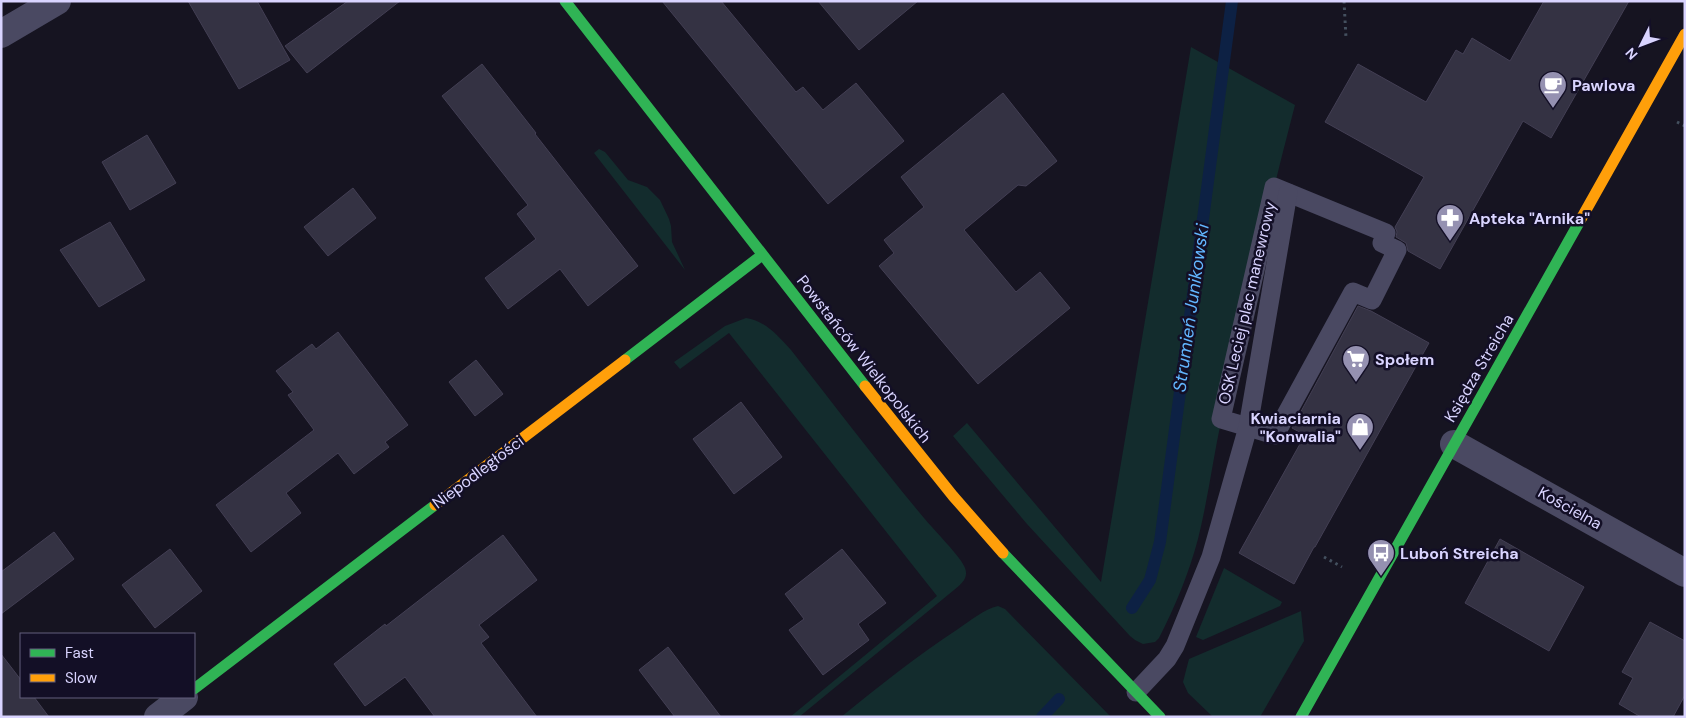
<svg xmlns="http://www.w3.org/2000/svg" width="1686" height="718" font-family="'DM Sans',sans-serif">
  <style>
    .green { fill: #132c2d }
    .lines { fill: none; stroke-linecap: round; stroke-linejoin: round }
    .stream { stroke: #0d2144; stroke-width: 12 }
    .building { fill: #343243; stroke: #433f54 }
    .path { stroke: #44505f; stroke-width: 3; stroke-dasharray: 2.5 4; stroke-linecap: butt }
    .lane { stroke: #4a4962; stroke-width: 19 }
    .street { stroke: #4a4962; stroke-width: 28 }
    .fast { stroke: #30b455; stroke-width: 11 }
    .slow { stroke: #ff9f0a; stroke-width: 11 }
    .labels { text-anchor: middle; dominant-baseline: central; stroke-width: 5; stroke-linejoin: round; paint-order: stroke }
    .poi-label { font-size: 16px; font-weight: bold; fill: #d9d4ff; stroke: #130f26; text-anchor: start }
    .street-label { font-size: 16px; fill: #d9d4ff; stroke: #130f26 }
    .water-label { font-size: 18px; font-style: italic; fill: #62b6ff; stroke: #130f26 }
  </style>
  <rect width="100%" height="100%" fill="#161421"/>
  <g class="green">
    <path d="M 1191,47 L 1295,105 C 1268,208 1244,313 1222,417 C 1213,458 1208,499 1198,539 C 1189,573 1175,607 1159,638 L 1155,642 L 1143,644 L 1135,640 L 1130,636 L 1027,524 L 953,436 L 967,423 L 1101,582 Z"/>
    <path d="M 599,149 L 605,152 L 628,180 L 647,187 L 660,200 L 669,219 L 671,226 L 672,242 L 685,270 L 594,153 Z"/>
    <path d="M 746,318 C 766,321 778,336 791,350 C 835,406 878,463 924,518 C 933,529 962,558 965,568 C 969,578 961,584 954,590 L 799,717 L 790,717 L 937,596 L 729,333 L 680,369 L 674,362 L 725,326 Z"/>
    <path d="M 1224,568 L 1282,602 L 1280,606 L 1203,640 L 1196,637 Z"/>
    <path d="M 998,606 L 1005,609 L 1111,717 L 841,717 C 879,686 917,656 958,629 C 970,621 984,609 998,606 Z"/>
    <path d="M 1301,611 L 1304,641 L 1260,717 L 1213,717 L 1188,693 L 1183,682 L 1189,659 Z"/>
  </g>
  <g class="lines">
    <g class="stream">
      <path d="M 1132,608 L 1150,580 L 1160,542 L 1232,1"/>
      <path d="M 1042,717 L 1059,699"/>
    </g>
  </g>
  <g class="building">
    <path d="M 188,1 L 257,1 L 290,60 L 239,89 Z"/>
    <path d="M 348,1 L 400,1 L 307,73 L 285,46 Z"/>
    <path d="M 662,1 L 721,1 L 796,92 L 803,87 L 823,110 L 856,83 L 904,141 L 828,204 Z"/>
    <path d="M 818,1 L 918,1 L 859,50 Z"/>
    <path d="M 1544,1 L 1629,1 L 1551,138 L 1523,121 L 1440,269 L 1408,251 L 1406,243 L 1396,237 L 1397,232 L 1395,227 L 1424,177 L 1325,122 L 1358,64 L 1426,102 L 1456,50 L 1463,54 L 1472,38 L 1510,61 Z"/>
    <path d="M 482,64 L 536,133 L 535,134 L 638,266 L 588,306 L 560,269 L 508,309 L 485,278 L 536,239 L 517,214 L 528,205 L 442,96 Z"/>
    <path d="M 1003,93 L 1057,161 L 1026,186 L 1018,185 L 964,230 L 1016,292 L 1040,272 L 1070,308 L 978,384 L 879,266 L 894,253 L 884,240 L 924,207 L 901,177 Z"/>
    <path d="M 147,135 L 176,183 L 130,210 L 102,162 Z"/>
    <path d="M 353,188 L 376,218 L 328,256 L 304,227 Z"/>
    <path d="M 110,222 L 145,280 L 99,307 L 60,250 Z"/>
    <path d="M 1358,306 L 1371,311 L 1429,343 L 1315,547 L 1314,547 L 1294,584 L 1239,553 L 1305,435 L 1292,428 Z"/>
    <path d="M 338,332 L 408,425 L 385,442 L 389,447 L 354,474 L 338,453 L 286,493 L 301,513 L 251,552 L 216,505 L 314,430 L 288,395 L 293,392 L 276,371 L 312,344 L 316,349 Z"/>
    <path d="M 476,360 L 503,394 L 475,416 L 449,382 Z"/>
    <path d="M 741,402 L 782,457 L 734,494 L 693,439 Z"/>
    <path d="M 54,532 L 74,559 L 1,614 L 1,572 Z"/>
    <path d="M 503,535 L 537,580 L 479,625 L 489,637 L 481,643 L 537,717 L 435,717 L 405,677 L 365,706 L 334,664 L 385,624 L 386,626 Z"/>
    <path d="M 1500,539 L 1584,587 L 1549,651 L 1465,603 Z"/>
    <path d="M 170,549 L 202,591 L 155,628 L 122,585 Z"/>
    <path d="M 842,549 L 886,603 L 858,624 L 869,640 L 823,675 L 789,630 L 804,619 L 785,594 Z"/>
    <path d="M 1650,622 L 1685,641 L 1685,695 L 1673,717 L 1641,717 L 1619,704 L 1633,678 L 1622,672 Z"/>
    <path d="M 668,647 L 721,717 L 675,717 L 639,670 Z"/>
    <path d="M 1,654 L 21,680 L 21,697 L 34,697 L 49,717 L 1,717 Z"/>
  </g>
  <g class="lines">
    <g class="path">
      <path d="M 1344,1 L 1346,38"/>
      <path d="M 1677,122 L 1685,126"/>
      <path d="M 1324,557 L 1342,567"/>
    </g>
    <g class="lane">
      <path d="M 1274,187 L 1386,233 L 1382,243 L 1397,250 L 1372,300 L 1353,292 L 1275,435 L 1221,419 Z"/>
      <path d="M 1136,692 L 1167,659 L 1175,646 L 1211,557 L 1248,427 L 1288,193"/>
    </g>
    <g class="street">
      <path d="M 1,34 L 57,1"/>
      <path d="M 1454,444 L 1685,573"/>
      <path d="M 158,717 L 184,697"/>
    </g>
    <g class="fast">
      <path d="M 565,1 L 865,386"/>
      <path d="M 625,360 L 762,255"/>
      <path d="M 1003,553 L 1160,717"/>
      <path d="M 194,689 L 435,505"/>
      <path d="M 1301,717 L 1581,219"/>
    </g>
    <g class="slow">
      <path d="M 1581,219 L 1685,34"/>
      <path d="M 865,386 L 953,496 L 1003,553"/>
      <path d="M 435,505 L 625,360"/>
    </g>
  </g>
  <defs>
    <symbol id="cafe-pin" viewBox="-11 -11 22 30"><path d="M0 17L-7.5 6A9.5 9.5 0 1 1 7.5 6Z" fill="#9591b1" stroke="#130f26"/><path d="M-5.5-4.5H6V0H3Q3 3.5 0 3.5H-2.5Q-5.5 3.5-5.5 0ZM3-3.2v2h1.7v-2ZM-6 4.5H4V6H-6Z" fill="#fff"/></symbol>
    <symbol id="pharmacy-pin" viewBox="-11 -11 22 30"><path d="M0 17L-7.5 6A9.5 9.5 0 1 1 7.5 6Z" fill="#9591b1" stroke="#130f26"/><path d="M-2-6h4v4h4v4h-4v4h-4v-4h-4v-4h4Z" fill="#fff"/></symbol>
    <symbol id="supermarket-pin" viewBox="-11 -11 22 30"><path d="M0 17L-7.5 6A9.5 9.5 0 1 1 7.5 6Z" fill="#9591b1" stroke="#130f26"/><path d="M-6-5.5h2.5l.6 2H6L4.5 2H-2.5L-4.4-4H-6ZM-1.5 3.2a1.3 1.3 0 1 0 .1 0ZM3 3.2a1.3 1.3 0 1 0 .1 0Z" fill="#fff"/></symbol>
    <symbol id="shop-pin" viewBox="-11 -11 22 30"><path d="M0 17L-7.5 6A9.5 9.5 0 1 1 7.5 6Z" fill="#9591b1" stroke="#130f26"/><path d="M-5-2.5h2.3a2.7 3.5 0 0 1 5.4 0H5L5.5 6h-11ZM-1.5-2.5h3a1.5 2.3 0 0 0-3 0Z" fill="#fff"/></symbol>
    <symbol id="bus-pin" viewBox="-11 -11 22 30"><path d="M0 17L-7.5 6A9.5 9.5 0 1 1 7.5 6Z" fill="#9591b1" stroke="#130f26"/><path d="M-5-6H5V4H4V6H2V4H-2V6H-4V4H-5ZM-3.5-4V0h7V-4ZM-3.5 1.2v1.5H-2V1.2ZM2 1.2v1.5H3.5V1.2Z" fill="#fff"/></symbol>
  </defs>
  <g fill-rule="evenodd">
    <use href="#cafe-pin" x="1537" y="69" width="32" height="43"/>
    <use href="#pharmacy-pin" x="1434" y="202" width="32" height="43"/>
    <use href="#supermarket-pin" x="1340" y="343" width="32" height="43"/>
    <use href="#shop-pin" x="1344" y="411" width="32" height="43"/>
    <use href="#bus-pin" x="1365" y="537" width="32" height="43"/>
  </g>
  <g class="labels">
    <g class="poi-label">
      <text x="1572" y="85">Pawlova</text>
      <text x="1469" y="218">Apteka "Arnika"</text>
      <text x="1375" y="359">Społem</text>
      <text x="1341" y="418" text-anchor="end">Kwiaciarnia<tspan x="1341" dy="18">"Konwalia"</tspan></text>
      <text x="1400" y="553">Luboń Streicha</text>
    </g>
    <g class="street-label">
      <text transform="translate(1247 303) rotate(-77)">OSK Leciej plac manewrowy</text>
      <text transform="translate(864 359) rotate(52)">Powstańców Wielkopolskich</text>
      <text transform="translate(1479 368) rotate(-60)">Księdza Streicha</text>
      <text transform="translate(478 472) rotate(-37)">Niepodległości</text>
      <text transform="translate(1570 508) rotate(29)">Kościelna</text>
    </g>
    <g class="water-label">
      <text transform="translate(1191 308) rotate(-82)">Strumień Junikowski</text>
    </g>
  </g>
  <rect width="1686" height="718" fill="none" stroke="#d9d4ff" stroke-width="5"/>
  <rect x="20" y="633" width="175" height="65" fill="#130f26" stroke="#625e7d"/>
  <rect x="30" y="649" width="25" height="8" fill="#30b455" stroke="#625e7d"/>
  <text x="65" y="658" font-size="15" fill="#d9d4ff">Fast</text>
  <rect x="30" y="674" width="25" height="8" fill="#ff9f0a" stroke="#625e7d"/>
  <text x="65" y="683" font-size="15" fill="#d9d4ff">Slow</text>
  <g transform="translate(1641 45) rotate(228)" stroke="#130f26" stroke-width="4" paint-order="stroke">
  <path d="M0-4L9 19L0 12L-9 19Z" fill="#d9d4ff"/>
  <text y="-8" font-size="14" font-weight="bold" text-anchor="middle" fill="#d9d4ff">N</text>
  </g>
</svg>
